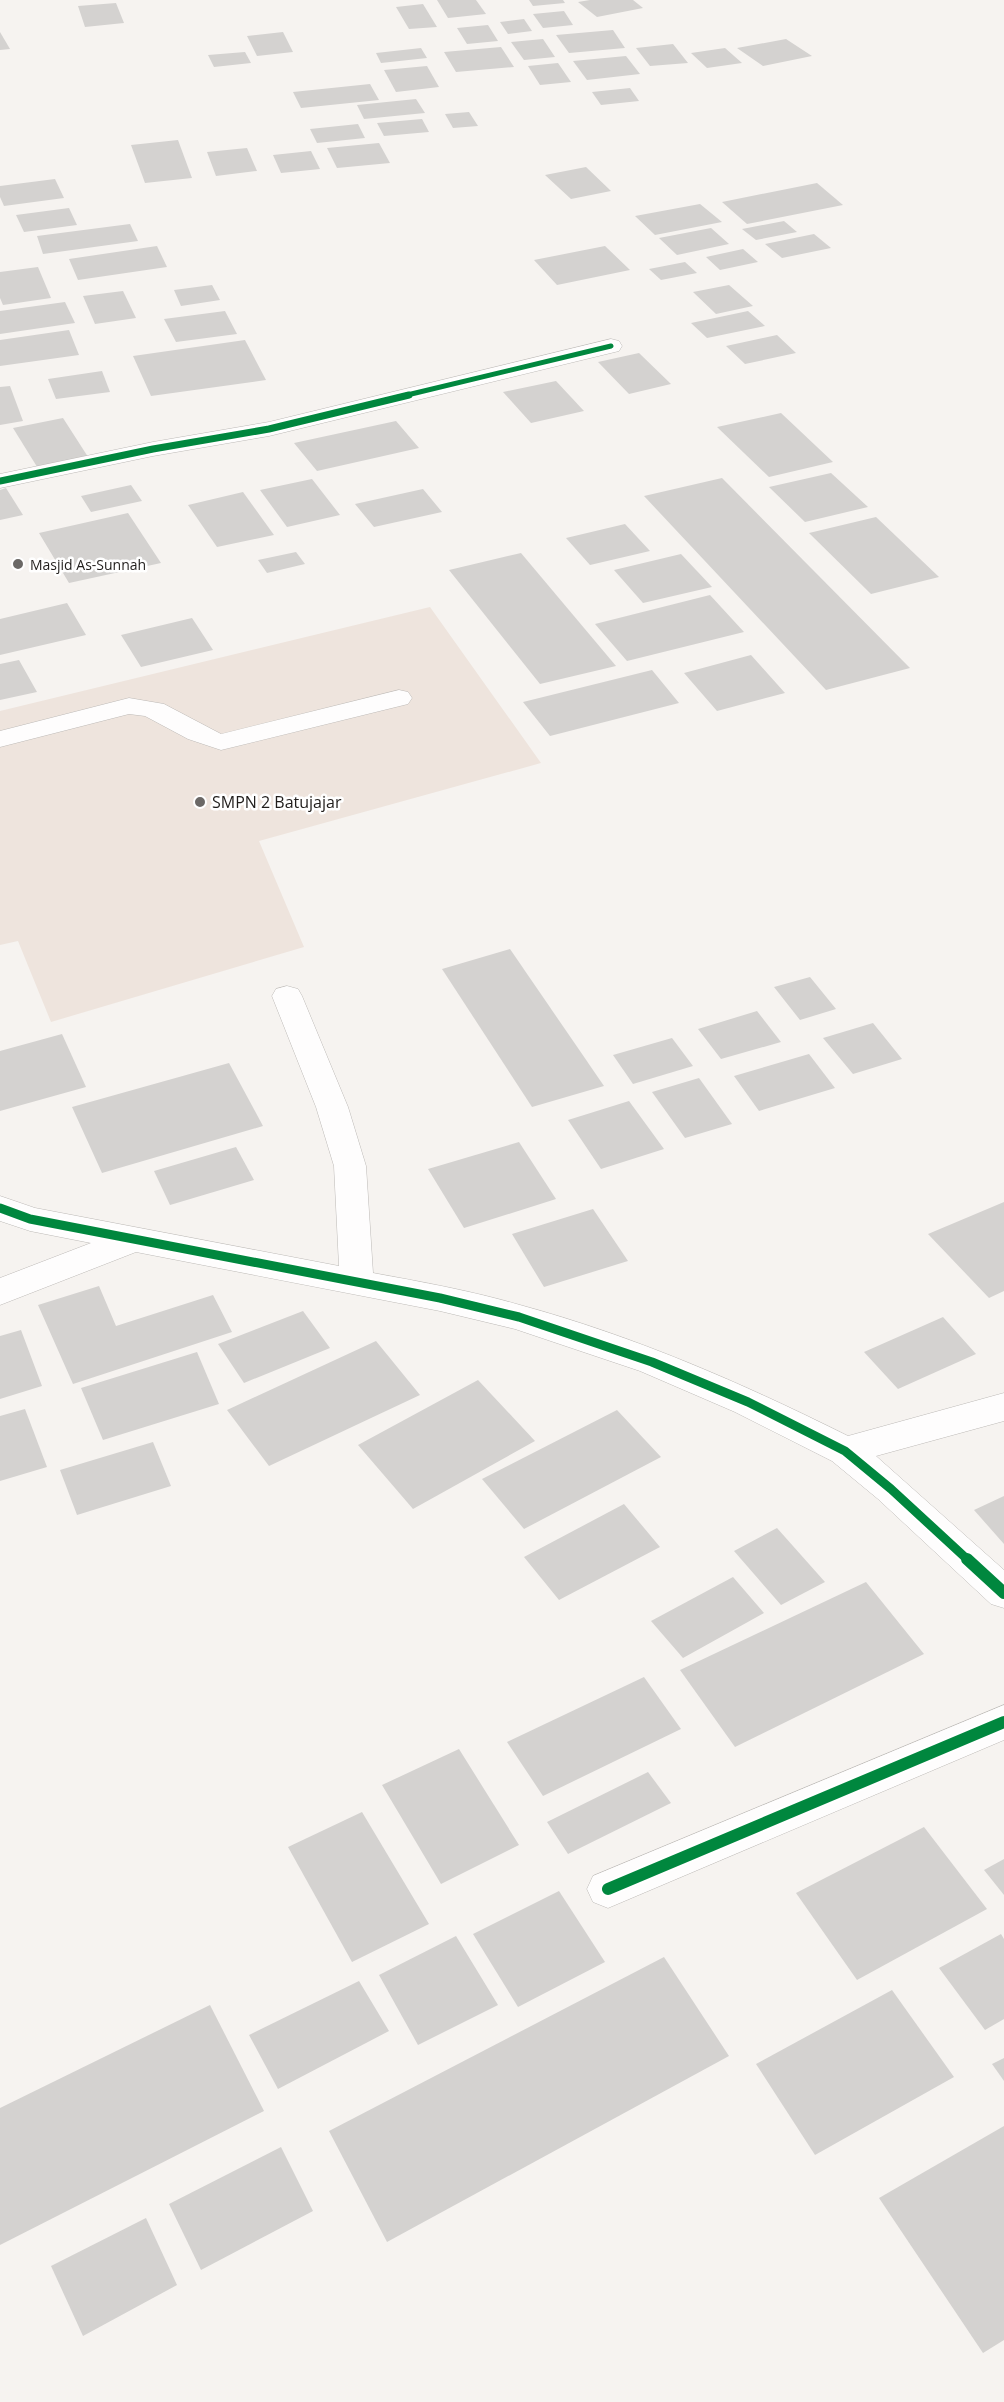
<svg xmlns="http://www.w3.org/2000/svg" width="1004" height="2402" font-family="'Open Sans',sans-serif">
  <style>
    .built { fill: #eee4dd }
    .building { fill: #d4d2d0 }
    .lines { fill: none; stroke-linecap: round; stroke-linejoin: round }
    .lane-casing { stroke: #bdbab7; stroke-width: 1 }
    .street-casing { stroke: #bdbab7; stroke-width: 1 }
    .lane { fill: #fefdfd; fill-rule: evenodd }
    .street { fill: #fefdfd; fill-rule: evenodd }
    .cycleway-far3-casing { stroke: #fff; stroke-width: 8 }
    .cycleway-far2-casing { stroke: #fff; stroke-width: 10 }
    .cycleway-far1-casing { stroke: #fff; stroke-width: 13 }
    .cycleway-casing { stroke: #fff; stroke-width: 16 }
    .cycleway-far3 { stroke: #00873e; stroke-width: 5 }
    .cycleway-far2 { stroke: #00873e; stroke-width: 7 }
    .cycleway-far1 { stroke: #00873e; stroke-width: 9 }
    .cycleway { stroke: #00873e; stroke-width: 12 }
    .poi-dot { fill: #6b6866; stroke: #fff; stroke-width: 2 }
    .labels { text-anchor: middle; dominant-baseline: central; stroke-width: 5; stroke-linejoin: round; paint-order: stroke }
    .far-poi-label { font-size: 14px; fill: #201d1b; stroke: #fff; text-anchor: start }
    .poi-label { font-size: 16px; fill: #201d1b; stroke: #fff; text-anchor: start }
  </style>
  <rect width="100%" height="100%" fill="#f6f3f0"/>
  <path class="built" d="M 430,607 L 541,763 L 259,841 L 304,947 L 51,1022 L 18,941 L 0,945 L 0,711 Z"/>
  <g class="building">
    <path d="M 437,0 L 476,0 L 486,14 L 448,18 Z"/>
    <path d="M 529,0 L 563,0 L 565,3 L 533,6 Z"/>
    <path d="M 590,0 L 633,0 L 643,8 L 597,17 L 578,2 Z"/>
    <path d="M 116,3 L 124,23 L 85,27 L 78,6 Z"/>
    <path d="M 423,4 L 437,27 L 409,29 L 396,7 Z"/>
    <path d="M 564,11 L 573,25 L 543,28 L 533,14 Z"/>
    <path d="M 524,19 L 532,31 L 508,34 L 500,22 Z"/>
    <path d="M 488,25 L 498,41 L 467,44 L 457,28 Z"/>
    <path d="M 613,30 L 625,48 L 569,53 L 556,35 Z"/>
    <path d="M 0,32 L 10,49 L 0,50 Z"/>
    <path d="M 283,32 L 293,52 L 257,56 L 247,36 Z"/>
    <path d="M 543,39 L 555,57 L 524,60 L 511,42 Z"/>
    <path d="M 786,39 L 812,56 L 763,66 L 737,48 Z"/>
    <path d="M 673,44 L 688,63 L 650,66 L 636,48 Z"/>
    <path d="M 501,47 L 514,67 L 456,72 L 444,52 Z"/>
    <path d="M 421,48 L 427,58 L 381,63 L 376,53 Z"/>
    <path d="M 725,48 L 742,63 L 707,68 L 691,53 Z"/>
    <path d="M 245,52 L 251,63 L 214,67 L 208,55 Z"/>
    <path d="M 626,56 L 640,74 L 587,80 L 573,61 Z"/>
    <path d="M 558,63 L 571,82 L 540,85 L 528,66 Z"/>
    <path d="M 427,66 L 439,87 L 396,92 L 384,70 Z"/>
    <path d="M 370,84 L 379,100 L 301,108 L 293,92 Z"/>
    <path d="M 630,88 L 639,101 L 601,105 L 592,92 Z"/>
    <path d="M 416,99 L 425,113 L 364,119 L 357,105 Z"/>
    <path d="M 469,112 L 478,126 L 453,128 L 445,114 Z"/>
    <path d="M 422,119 L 429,132 L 384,136 L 377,123 Z"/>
    <path d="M 358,124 L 365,138 L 317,143 L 310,129 Z"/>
    <path d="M 178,140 L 192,178 L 145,183 L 131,145 Z"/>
    <path d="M 379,143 L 390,163 L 337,168 L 327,148 Z"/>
    <path d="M 247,148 L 257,171 L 216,176 L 207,152 Z"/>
    <path d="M 311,151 L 320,169 L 281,173 L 273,155 Z"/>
    <path d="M 586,167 L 611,191 L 571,199 L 545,175 Z"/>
    <path d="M 55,179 L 64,198 L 4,206 L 0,197 L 0,186 Z"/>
    <path d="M 817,183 L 843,205 L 747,224 L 722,202 Z"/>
    <path d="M 700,204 L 722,222 L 655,235 L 635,216 Z"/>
    <path d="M 69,208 L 77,225 L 24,232 L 16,215 Z"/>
    <path d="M 784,221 L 797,232 L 756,240 L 742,229 Z"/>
    <path d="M 130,224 L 138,241 L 43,254 L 37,236 Z"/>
    <path d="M 711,228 L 729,244 L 677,255 L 659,238 Z"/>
    <path d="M 814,234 L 831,248 L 782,258 L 765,244 Z"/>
    <path d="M 157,246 L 167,267 L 78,280 L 69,259 Z"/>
    <path d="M 605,246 L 630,270 L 557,285 L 534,260 Z"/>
    <path d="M 743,249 L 758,262 L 720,270 L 706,257 Z"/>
    <path d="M 685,262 L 697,273 L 661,280 L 649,269 Z"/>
    <path d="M 38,267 L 51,298 L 3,305 L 0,298 L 0,272 Z"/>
    <path d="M 212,285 L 220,300 L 181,306 L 174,290 Z"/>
    <path d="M 729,285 L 753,306 L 716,314 L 693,292 Z"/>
    <path d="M 123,291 L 136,318 L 95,324 L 83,296 Z"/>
    <path d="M 65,302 L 75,323 L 0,334 L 0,311 Z"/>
    <path d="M 225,311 L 237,334 L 176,342 L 164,319 Z"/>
    <path d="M 748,311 L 765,326 L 707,338 L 691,323 Z"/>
    <path d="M 69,330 L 79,355 L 0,366 L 0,340 Z"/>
    <path d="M 777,335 L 796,353 L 745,364 L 726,346 Z"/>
    <path d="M 245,340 L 266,380 L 151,396 L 133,356 Z"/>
    <path d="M 639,353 L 671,384 L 629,394 L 598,362 Z"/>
    <path d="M 102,371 L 110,392 L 56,399 L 48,379 Z"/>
    <path d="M 556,381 L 584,411 L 531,423 L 503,392 Z"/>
    <path d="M 10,386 L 23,421 L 0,425 L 0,387 Z"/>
    <path d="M 781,413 L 833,462 L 769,477 L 717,427 Z"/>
    <path d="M 63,418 L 90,460 L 39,470 L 13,428 Z"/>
    <path d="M 396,421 L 419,448 L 317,471 L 294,443 Z"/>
    <path d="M 831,473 L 868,507 L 805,522 L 769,487 Z"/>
    <path d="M 722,478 L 910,668 L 826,690 L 644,496 Z"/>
    <path d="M 312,479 L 340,515 L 287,527 L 260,490 Z"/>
    <path d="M 131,485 L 142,501 L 91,512 L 81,496 Z"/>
    <path d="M 6,488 L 23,515 L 0,520 L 0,490 Z"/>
    <path d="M 423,489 L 442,512 L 374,527 L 355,504 Z"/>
    <path d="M 243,492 L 274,535 L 217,547 L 188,505 Z"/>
    <path d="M 128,513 L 161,563 L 69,583 L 39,533 Z"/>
    <path d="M 876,517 L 939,577 L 871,594 L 809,533 Z"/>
    <path d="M 625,524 L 650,551 L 590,565 L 566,538 Z"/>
    <path d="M 296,552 L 305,564 L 267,573 L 258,560 Z"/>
    <path d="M 521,553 L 616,666 L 540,684 L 449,570 Z"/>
    <path d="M 681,554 L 712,587 L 643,603 L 614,570 Z"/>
    <path d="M 710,595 L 744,632 L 627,661 L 595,624 Z"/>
    <path d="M 67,603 L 86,635 L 0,655 L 0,619 Z"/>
    <path d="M 192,618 L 213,650 L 141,667 L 121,635 Z"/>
    <path d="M 751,655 L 785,693 L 717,711 L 684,673 Z"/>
    <path d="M 19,660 L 37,692 L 0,700 L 0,664 Z"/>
    <path d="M 652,670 L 679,703 L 550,736 L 523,702 Z"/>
    <path d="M 510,949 L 604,1086 L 532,1107 L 442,969 Z"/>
    <path d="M 810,977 L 836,1009 L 800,1020 L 774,987 Z"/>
    <path d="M 757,1011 L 781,1042 L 721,1059 L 698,1029 Z"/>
    <path d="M 873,1023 L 902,1059 L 853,1074 L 823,1038 Z"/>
    <path d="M 62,1034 L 86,1087 L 0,1111 L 0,1051 Z"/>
    <path d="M 672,1038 L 693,1066 L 633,1084 L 613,1055 Z"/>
    <path d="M 809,1054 L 835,1088 L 759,1111 L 734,1076 Z"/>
    <path d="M 229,1063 L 263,1126 L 102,1173 L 72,1107 Z"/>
    <path d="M 699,1078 L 732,1124 L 685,1138 L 652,1092 Z"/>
    <path d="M 629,1101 L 664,1149 L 601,1169 L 568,1120 Z"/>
    <path d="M 519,1142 L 556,1199 L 464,1228 L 428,1169 Z"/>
    <path d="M 236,1147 L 254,1180 L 170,1205 L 154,1171 Z"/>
    <path d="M 1004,1202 L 1004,1291 L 989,1298 L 928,1234 Z"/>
    <path d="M 593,1209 L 628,1261 L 544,1287 L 512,1234 Z"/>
    <path d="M 99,1286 L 116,1326 L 213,1295 L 232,1332 L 73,1384 L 38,1305 Z"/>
    <path d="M 303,1311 L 330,1348 L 244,1383 L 218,1344 Z"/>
    <path d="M 943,1317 L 976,1354 L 898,1389 L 864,1352 Z"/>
    <path d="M 21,1330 L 42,1386 L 0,1399 L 0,1336 Z"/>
    <path d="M 376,1341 L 420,1395 L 269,1466 L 227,1410 Z"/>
    <path d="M 197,1352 L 219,1404 L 103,1440 L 81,1388 Z"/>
    <path d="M 478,1380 L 535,1441 L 413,1509 L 358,1445 Z"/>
    <path d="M 25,1409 L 47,1467 L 0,1481 L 0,1416 Z"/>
    <path d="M 617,1410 L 661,1457 L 524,1529 L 482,1479 Z"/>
    <path d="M 153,1442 L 171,1486 L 77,1515 L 60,1470 Z"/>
    <path d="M 1004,1496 L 1004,1544 L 974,1510 Z"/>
    <path d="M 624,1504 L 660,1547 L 559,1600 L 524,1557 Z"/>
    <path d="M 777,1528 L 825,1582 L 781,1605 L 734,1551 Z"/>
    <path d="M 733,1577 L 764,1613 L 683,1658 L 651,1621 Z"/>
    <path d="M 866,1582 L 924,1654 L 735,1747 L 680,1670 Z"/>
    <path d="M 644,1677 L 681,1729 L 543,1796 L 507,1742 Z"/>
    <path d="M 459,1749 L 519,1845 L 441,1884 L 382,1785 Z"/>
    <path d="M 648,1772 L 671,1803 L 568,1854 L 547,1822 Z"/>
    <path d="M 362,1812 L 429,1924 L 352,1962 L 288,1847 Z"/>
    <path d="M 924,1827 L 987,1909 L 857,1980 L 796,1893 Z"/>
    <path d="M 1004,1859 L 1004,1895 L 984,1870 Z"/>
    <path d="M 559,1891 L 605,1962 L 518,2007 L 473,1934 Z"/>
    <path d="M 1001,1934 L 1004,1939 L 1004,2019 L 985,2030 L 939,1968 Z"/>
    <path d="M 456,1936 L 498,2005 L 418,2045 L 379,1975 Z"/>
    <path d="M 664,1957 L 729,2056 L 387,2242 L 329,2131 Z"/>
    <path d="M 359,1981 L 389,2031 L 278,2089 L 249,2035 Z"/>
    <path d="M 892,1990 L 954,2077 L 815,2155 L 756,2064 Z"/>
    <path d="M 210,2005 L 264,2111 L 0,2245 L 0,2108 Z"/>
    <path d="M 1004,2058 L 1004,2081 L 992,2064 Z"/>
    <path d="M 1004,2126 L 1004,2340 L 983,2353 L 879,2198 Z"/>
    <path d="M 281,2147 L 313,2211 L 201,2270 L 169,2204 Z"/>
    <path d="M 146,2218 L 177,2285 L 83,2336 L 51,2266 Z"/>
  </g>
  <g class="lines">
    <defs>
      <path id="lane" d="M 399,690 L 408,692 L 412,698 L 408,704 L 221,750 L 188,739 L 145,716 L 129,714 L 0,747 L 0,731 L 129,698 L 164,704 L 221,734 Z"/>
      <g id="street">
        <path d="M 611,339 L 619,341 L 622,346 L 619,351 L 269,436 L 153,456 L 0,488 L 0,474 L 153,442 L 269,422 Z"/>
        <path d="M 287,986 L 298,989 L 302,996 L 348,1107 L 366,1166 L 373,1273 C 422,1282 472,1291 520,1305 C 634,1336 742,1383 848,1436 L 1004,1393 L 1004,1421 L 876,1456 L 1004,1570 L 1004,1608 L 991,1604 L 878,1499 L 832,1461 L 735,1412 L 640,1371 L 515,1329 L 440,1311 L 136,1252 L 0,1305 L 0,1278 L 91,1243 L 30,1231 L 0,1221 L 0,1196 L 35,1208 L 339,1266 L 334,1166 L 316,1107 L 272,996 L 276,989 Z"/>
        <path d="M 1004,1705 L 1004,1740 L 608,1908 L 593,1902 L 587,1889 L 593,1876 Z"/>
      </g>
    </defs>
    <use href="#lane" class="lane-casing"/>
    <use href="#street" class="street-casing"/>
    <use href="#lane" class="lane"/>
    <use href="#street" class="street"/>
    <defs>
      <path id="cycleway-far3" d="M 403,396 L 611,346"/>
      <path id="cycleway-far2" d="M 0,481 L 153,449 L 269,429 L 409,395"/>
      <path id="cycleway-far1" d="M 0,1208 L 30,1219 L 440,1298 L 519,1317 L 652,1362 L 748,1402 L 845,1451 L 891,1489 L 968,1560"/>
      <g id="cycleway">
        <path d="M 967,1559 L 1004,1593"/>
        <path d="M 608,1889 L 1004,1722"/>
      </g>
    </defs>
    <use href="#cycleway-far3" class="cycleway-far3-casing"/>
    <use href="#cycleway-far2" class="cycleway-far2-casing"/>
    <use href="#cycleway-far1" class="cycleway-far1-casing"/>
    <use href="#cycleway" class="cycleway-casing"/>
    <use href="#cycleway-far3" class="cycleway-far3"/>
    <use href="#cycleway-far2" class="cycleway-far2"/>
    <use href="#cycleway-far1" class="cycleway-far1"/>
    <use href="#cycleway" class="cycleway"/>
  </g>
  <g class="poi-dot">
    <circle cx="18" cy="564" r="6"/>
    <circle cx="200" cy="802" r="6"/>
  </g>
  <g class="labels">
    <g class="far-poi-label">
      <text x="30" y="564">Masjid As-Sunnah</text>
    </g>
    <g class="poi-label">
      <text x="212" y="802">SMPN 2 Batujajar</text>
    </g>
  </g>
</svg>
